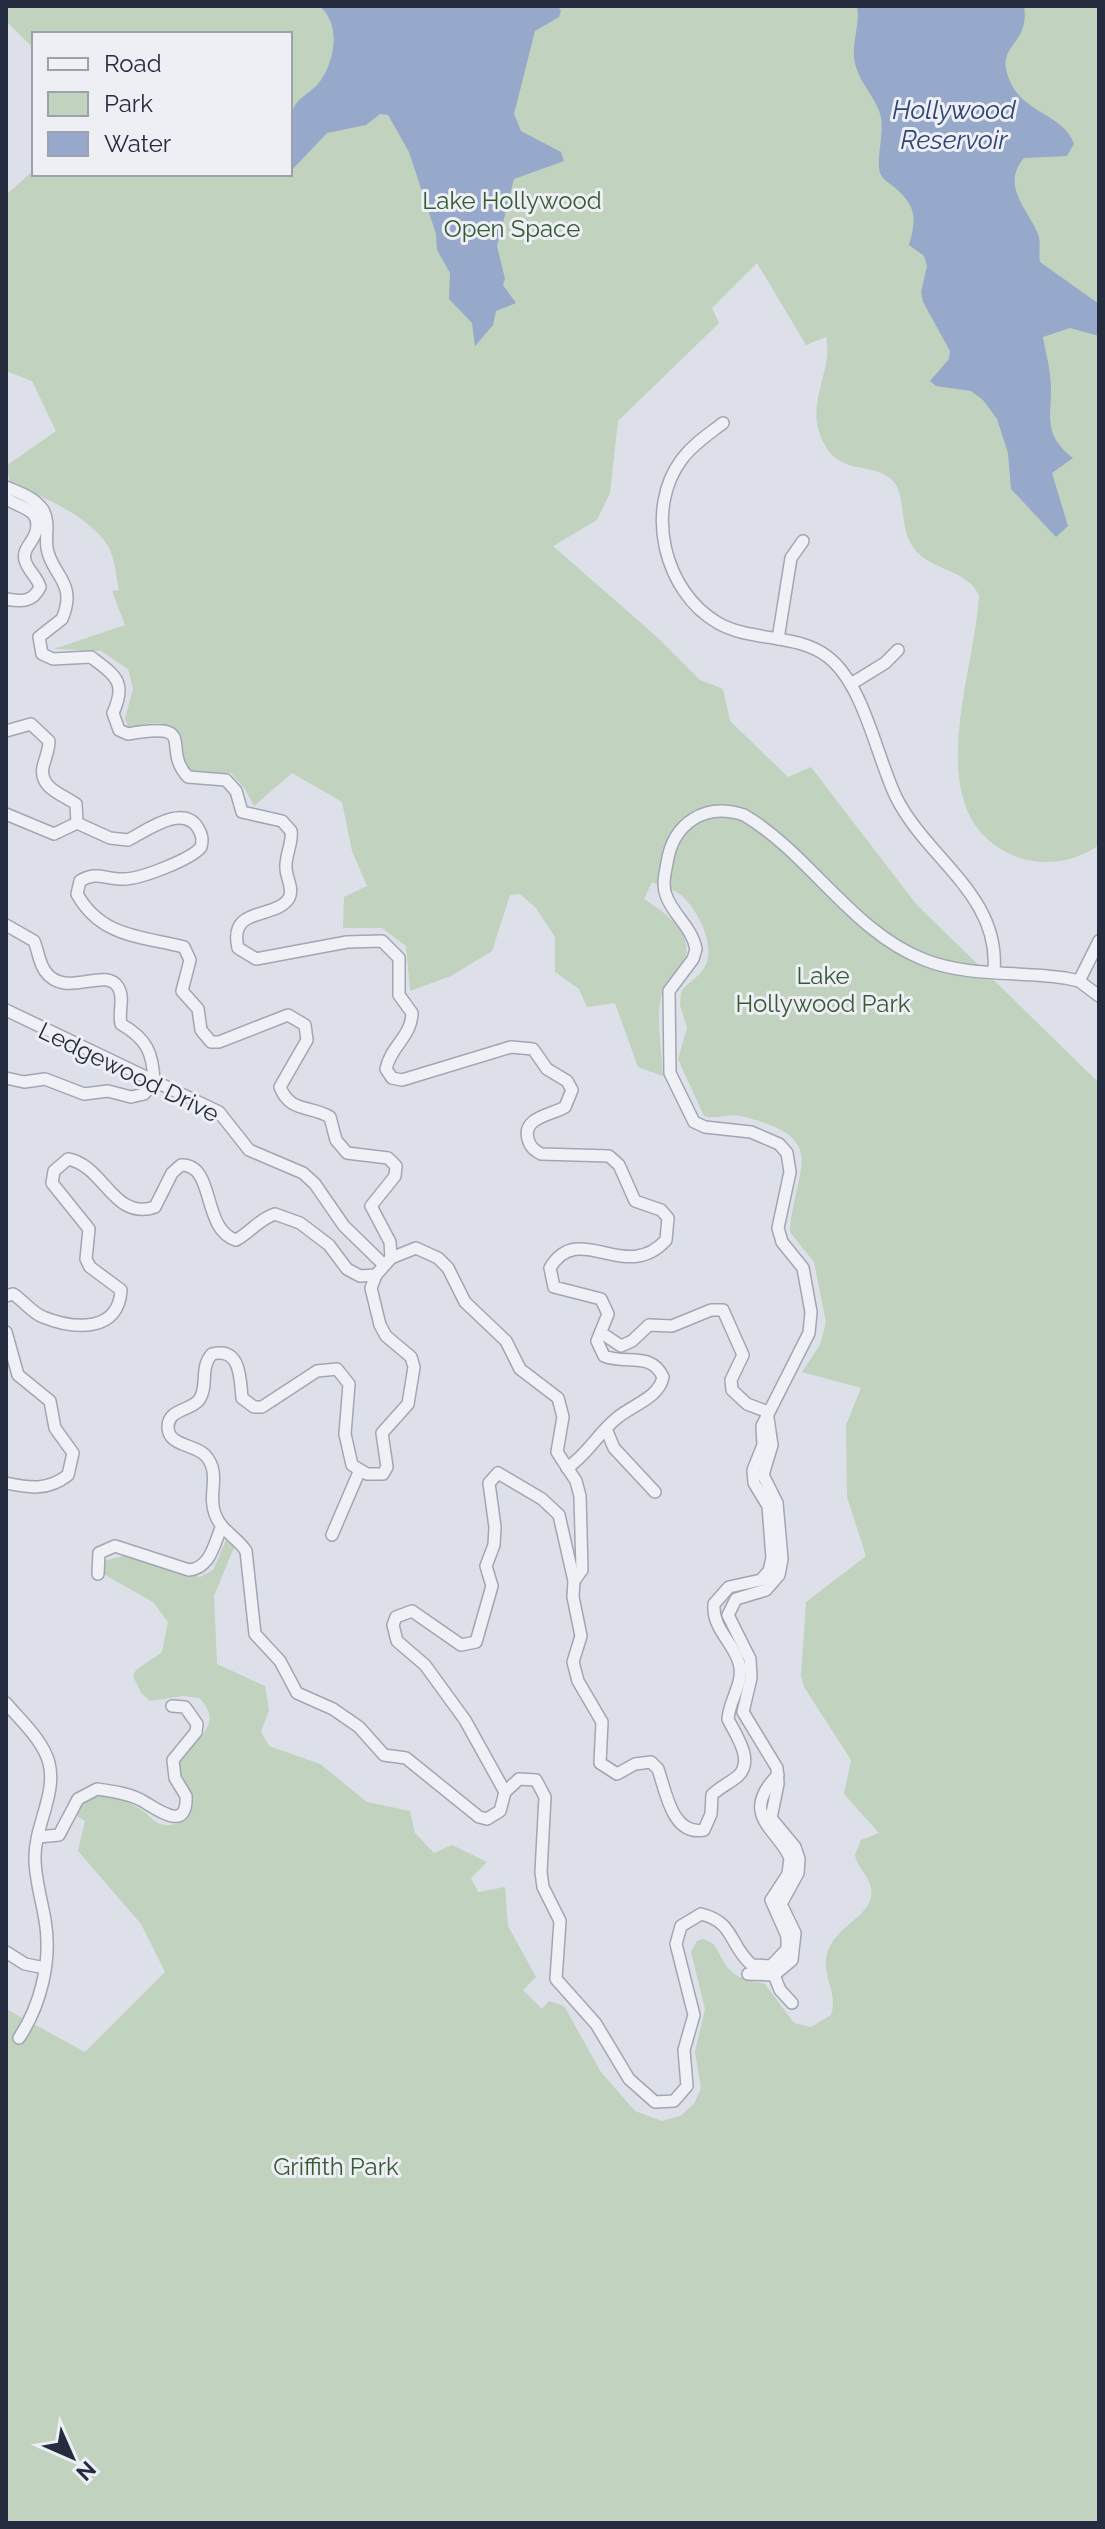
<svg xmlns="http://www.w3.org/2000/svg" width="1105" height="2529" font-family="Raleway,sans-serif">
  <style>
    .green { fill: #c1d2be }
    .water { fill: #96a9ca }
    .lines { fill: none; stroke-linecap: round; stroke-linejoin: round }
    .street-casing { stroke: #a2a6b2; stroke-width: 14 }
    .street { stroke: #f0f1f6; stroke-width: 11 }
    .labels { text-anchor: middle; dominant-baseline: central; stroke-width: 6; stroke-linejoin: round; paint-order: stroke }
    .park-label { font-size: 24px; fill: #365b33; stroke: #edeff5 }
    .street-label { font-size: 24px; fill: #262c3f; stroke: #edeff5 }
    .water-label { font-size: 26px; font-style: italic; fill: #2f4574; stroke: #edeff5 }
  </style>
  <rect width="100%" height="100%" fill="#dde0e8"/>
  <path class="green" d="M 6,6 L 1099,6 L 1099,845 C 1076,862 1044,867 1017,857 C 915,817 975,677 979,595 C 966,569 933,571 915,550 C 898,529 907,496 893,481 C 872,458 833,482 818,428 C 810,398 833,367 826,337 L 806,345 L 757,263 L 712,308 L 719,323 L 618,421 L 610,493 L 597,520 L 553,546 L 657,637 L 700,680 L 723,689 L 730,721 L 788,777 L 811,767 L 916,904 L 1099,1083 L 1099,2523 L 6,2523 L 6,2009 L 85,2052 L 165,1972 L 141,1924 L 78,1851 L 85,1821 L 75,1815 L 81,1801 C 101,1792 122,1797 140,1809 C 147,1813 153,1821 160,1824 C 179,1830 192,1813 193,1797 L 179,1771 L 179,1764 C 190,1740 228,1726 199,1698 L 183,1696 L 150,1701 L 141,1693 L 133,1676 L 136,1670 L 162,1652 L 168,1622 L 153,1602 L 105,1575 L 102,1571 L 104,1561 L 127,1555 L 200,1577 L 213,1570 L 226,1540 L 235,1545 L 214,1596 L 217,1664 L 265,1686 L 269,1710 L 261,1732 L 269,1746 L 320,1764 L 367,1802 L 410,1811 L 415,1833 L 434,1853 L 452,1845 L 487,1862 L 471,1878 L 478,1892 L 505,1887 L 508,1926 L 536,1977 L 523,1990 L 542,2009 L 549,2001 L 564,2006 L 601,2072 L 635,2111 L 662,2121 L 680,2116 L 694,2104 L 701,2088 L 695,2052 L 705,2009 L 691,1952 L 697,1941 L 703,1939 C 719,1943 719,1958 729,1969 C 739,1981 752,1980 765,1984 L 794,2023 L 811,2027 L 831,2015 C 838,1994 824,1980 826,1959 C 830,1925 876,1918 871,1888 C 869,1875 857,1868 855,1855 L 861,1840 L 879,1833 L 844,1794 L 851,1760 L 804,1687 L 801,1676 L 806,1602 L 866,1556 L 847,1497 L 846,1425 L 861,1388 L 802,1372 L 820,1345 L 826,1322 L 814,1262 L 790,1232 C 794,1166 833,1139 741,1116 C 728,1113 717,1120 704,1116 L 678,1059 L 687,1028 L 680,1005 L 681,992 C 688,981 701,977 706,964 C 715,943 697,909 681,895 C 673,889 661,886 652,882 L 644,899 C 663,911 698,935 683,962 C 678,971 667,978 664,987 C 654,1012 662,1050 663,1076 L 638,1067 L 615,1003 L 587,1007 L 579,989 L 555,972 L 555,937 L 536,908 L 520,894 L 510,895 L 492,951 L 451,976 L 410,991 L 406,946 L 382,928 L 343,928 L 344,897 L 367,886 L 352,851 L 342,802 L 292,773 L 254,806 L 245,789 L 231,773 L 191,774 C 178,757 184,722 153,723 C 144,724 137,727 128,727 L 125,718 L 133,689 L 128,669 L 101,651 L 54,649 L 125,625 L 112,591 L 119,590 C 116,577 115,558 108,546 C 90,517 42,495 11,485 L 6,466 L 56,431 L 32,381 L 6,371 L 6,195 L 34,170 L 34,174 L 290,174 L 290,34 L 34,34 L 34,49 L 6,21 Z"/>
  <g class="water">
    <path d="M 319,6 L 558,6 L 561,11 L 559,17 L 535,31 L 514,114 L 521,131 L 561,152 L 564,161 L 514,179 L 497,246 L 505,279 L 503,285 L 516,303 L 496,311 L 493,325 L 475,346 L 472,323 L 449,299 L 450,273 L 437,250 L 436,234 L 409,152 L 388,115 L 380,114 L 366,125 L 327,133 L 290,172 C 290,153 286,129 293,110 C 296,99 310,93 318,84 C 335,63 342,23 319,6 Z"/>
    <path d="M 857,6 L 1024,6 C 1030,41 1001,45 1006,69 C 1016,115 1063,111 1074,144 L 1067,156 L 1024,158 C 1001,185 1026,207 1037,232 C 1042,241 1038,252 1040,262 L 1099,304 L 1099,336 L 1070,328 L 1043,337 C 1045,350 1049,363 1050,375 C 1055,411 1038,431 1073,458 L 1052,473 L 1068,526 L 1056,537 L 1011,489 L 1008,453 L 997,419 L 983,400 L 971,391 L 936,386 L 930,381 L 949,359 L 950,351 L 923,302 L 921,292 L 927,266 L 924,256 L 909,245 C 917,217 916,205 893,186 C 888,182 882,179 880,173 C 876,159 884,135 881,117 C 877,99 861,85 856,67 C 849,46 861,27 857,6 Z"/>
  </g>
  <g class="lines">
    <defs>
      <g id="street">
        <path d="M 723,423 C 709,434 693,444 682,459 C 644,509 664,592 718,623 C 751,642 797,633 828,657 C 864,685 876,755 896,797 C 926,858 1000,895 994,970"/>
        <path d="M 6,487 C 20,493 34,497 43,510 C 50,522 45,536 47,548 C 51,575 78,582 62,619 L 39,637 L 42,654 L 53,659 L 91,657 C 116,676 127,682 113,713 L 119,730 L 128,734 C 201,721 160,748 188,777 L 226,780 L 236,791 L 242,812 L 282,821 L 291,831 C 293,843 285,855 286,868 C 286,878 294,888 289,898 C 276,920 228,905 238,948 L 256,959 L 347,942 L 382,941 L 399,958 L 399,995 L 412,1013 C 412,1036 390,1047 386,1069 L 392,1078 L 402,1080 L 511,1047 L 533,1049 L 547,1069 L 567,1081 L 572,1090 L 565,1107 C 552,1115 522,1117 528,1139 C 530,1147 534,1150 541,1154 L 609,1156 L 619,1165 L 635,1201 L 661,1210 L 668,1218 L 666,1240 C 625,1285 579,1219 550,1268 L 554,1287 L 601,1299 L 608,1314 L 597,1341 L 604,1356 C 626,1365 651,1351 663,1377 C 659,1398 632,1405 617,1418 C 598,1433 588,1454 567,1468"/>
        <path d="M 6,498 C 18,508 42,508 36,531 C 34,542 22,548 25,560 C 27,570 37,576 40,587 C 33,602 22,602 6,599"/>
        <path d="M 778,639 L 791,558 L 803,541"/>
        <path d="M 851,684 L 885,663 L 898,650"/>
        <path d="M 6,731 L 31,724 L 49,741 C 49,751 45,758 43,767 C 39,788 62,794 76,804 L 77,823"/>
        <path d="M 6,814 L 54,834 L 77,823"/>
        <path d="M 6,925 L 34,941 C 38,950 39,963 45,971 C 65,1000 105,966 118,987 C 125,998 118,1012 121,1024 C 147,1039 153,1053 154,1082 L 144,1094 L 131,1097 L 108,1091 L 84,1094 L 45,1079 L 24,1082 L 6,1078"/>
        <path d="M 1079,981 L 1099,941"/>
        <path d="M 6,1010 L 219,1112 L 249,1150 L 303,1173 L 315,1184 L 344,1226 L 384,1265"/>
        <path d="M 391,1258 L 416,1248 L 438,1258 L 448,1268 L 465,1302 L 506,1341 L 520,1369 L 558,1398 L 563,1417 L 557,1452 L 576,1481 L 580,1496 L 582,1570 L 574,1581 L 573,1597 L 581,1636 L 573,1662 L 578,1681 L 602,1722 L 600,1763 L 617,1774 L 635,1764 L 651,1762 L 658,1769 C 666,1792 672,1836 704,1830 L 711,1814 L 712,1795 C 720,1787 730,1783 738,1776 C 755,1760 735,1734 728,1719 C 729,1700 745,1682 739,1663 C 733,1641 712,1629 714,1604 L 729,1587 L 761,1580 L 769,1571 L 772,1558 L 768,1506 L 754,1483 L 753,1470 L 763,1445 L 762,1426 L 809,1333 L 811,1312 L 803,1268 L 782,1242 L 778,1228 L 790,1172 L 787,1153 L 779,1144 L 751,1132 L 705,1127 L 694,1122 L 670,1073 L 669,991 L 693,959 L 696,949 C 692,927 672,914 666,895 C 662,885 665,874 667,863 C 673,823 705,802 744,815 C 810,854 852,932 925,960 C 968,977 1019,971 1065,978 L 1079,981 L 1099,996"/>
        <path d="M 376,1275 L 371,1288 L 380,1325 L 386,1336 L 411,1357 L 414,1367 L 408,1404 L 382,1433 L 387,1467 L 383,1474 L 367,1474 L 352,1465 L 345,1434 L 349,1384 L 337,1369 L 317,1371 L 262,1407 L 254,1407 L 242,1398 C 240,1378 241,1347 212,1354 C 199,1368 209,1386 199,1400 C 190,1411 168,1409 168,1427 C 168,1446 194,1444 205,1455 C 222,1473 207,1494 215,1514 C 221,1531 237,1537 246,1551 L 255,1634 L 280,1661 L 297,1693 L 333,1709 L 359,1727 L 384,1755 L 406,1758 L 479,1817 L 487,1819 L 500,1811 L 505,1792 L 519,1779 L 536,1780 L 545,1797 L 541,1872 L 543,1887 L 560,1921 L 556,1979 L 596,2024 L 629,2079 L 655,2102 L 674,2101 L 687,2086 L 684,2050 L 694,2015 L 676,1944 L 681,1926 L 701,1914 C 735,1922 729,1946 752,1965 L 771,1966 L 787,1949 L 787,1936 L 771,1900 L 788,1874 L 790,1858 C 778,1829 738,1815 778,1775"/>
        <path d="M 6,1296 L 13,1294 C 23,1300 32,1313 43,1317 C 75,1330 119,1332 121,1290 L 90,1267 L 86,1259 L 89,1229 L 52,1183 L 54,1171 L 68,1159 C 105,1166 113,1221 155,1207 L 172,1173 L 181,1165 C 216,1164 201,1229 236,1240 C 251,1232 259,1219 275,1214 L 300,1223 L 329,1245 L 347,1269 L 360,1276 L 376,1275 L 391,1258 L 390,1242 L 371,1206 L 395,1176 L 396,1166 L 388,1158 L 347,1153 L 336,1140 L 330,1117 C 310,1105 290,1113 280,1087 L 307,1040 L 305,1025 L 288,1015 L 219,1042 L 211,1042 L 201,1030 L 198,1009 L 182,991 L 190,960 L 184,947 C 140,936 101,937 77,894 L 80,881 C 96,871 105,879 122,879 C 139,880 192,859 201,847 C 203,839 202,835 198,828 C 183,803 146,831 128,840 L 110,838 L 77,823"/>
        <path d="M 6,1332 L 18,1375 L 50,1401 L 55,1428 L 73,1453 L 68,1475 C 48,1491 29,1488 6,1483"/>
        <path d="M 603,1334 L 621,1346 L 632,1341 L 649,1325 L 672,1326 L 711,1310 L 723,1310 L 743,1355 L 731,1380 L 732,1390 L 747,1404 L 768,1412"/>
        <path d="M 606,1429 L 614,1448 L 655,1492"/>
        <path d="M 332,1535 L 359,1472"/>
        <path d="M 98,1574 L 99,1553 L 115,1546 L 189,1570 C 210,1568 214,1545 221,1528"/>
        <path d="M 6,1703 C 20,1720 43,1740 49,1763 C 57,1794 34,1827 35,1859 C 35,1879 42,1901 45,1920 C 52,1960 41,2005 19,2038"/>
        <path d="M 505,1792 L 465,1720 L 425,1665 L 397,1641 L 393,1625 L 396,1617 L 412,1611 L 461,1645 L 476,1642 L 492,1586 L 486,1566 L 494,1545 L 495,1527 L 489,1483 L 498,1473 L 542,1499 L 559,1515 L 574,1581"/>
        <path d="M 38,1837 L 59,1835 L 78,1799 L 97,1789 C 111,1791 127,1793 141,1800 C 154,1807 188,1835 186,1796 L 175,1778 L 173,1760 L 196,1732 L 197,1724 L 185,1707 L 172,1706"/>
        <path d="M 6,1952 L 25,1964 L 45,1968"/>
        <path d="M 748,1974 L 774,1975 L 792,1960 L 795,1933 L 781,1904 L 798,1873 L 799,1859 L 795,1847 L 771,1818 L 778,1784 L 777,1768 L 743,1712 L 751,1678 L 750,1659 L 728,1615 L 736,1599 L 766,1590 L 779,1575 L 782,1559 L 777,1503 L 763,1475 L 772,1445 L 768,1418"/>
        <path d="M 774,1975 L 780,1990 L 792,2003"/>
      </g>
    </defs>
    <use href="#street" class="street-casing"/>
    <use href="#street" class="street"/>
  </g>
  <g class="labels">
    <g class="park-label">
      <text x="512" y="200">Lake Hollywood<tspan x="512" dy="28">Open Space</tspan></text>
      <text x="823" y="975">Lake<tspan x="823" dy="28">Hollywood Park</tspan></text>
      <text x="336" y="2166">Griffith Park</text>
    </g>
    <g class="street-label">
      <text transform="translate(129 1072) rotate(26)">Ledgewood Drive</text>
    </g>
    <g class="water-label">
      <text x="954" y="110">Hollywood<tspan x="954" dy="30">Reservoir</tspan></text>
    </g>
  </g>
  <rect width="1105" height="2529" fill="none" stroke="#262c3f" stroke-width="16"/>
  <rect x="32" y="32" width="260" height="144" fill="#edeff5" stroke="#9da1ac" stroke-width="2"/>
  <rect x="48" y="58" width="40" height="12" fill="#f0f1f6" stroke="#9da1ac" stroke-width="2"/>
  <text x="104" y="72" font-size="24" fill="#262c3f">Road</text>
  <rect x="48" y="92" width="40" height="24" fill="#c1d2be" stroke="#9da1ac" stroke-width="2"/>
  <text x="104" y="112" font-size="24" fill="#262c3f">Park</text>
  <rect x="48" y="132" width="40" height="24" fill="#96a9ca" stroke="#9da1ac" stroke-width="2"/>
  <text x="104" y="152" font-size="24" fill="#262c3f">Water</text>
  <g transform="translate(72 2457) rotate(135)" stroke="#edeff5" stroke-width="6" paint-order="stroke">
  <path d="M0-6L14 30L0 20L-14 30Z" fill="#262c3f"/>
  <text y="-12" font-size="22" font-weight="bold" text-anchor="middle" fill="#262c3f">N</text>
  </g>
</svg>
